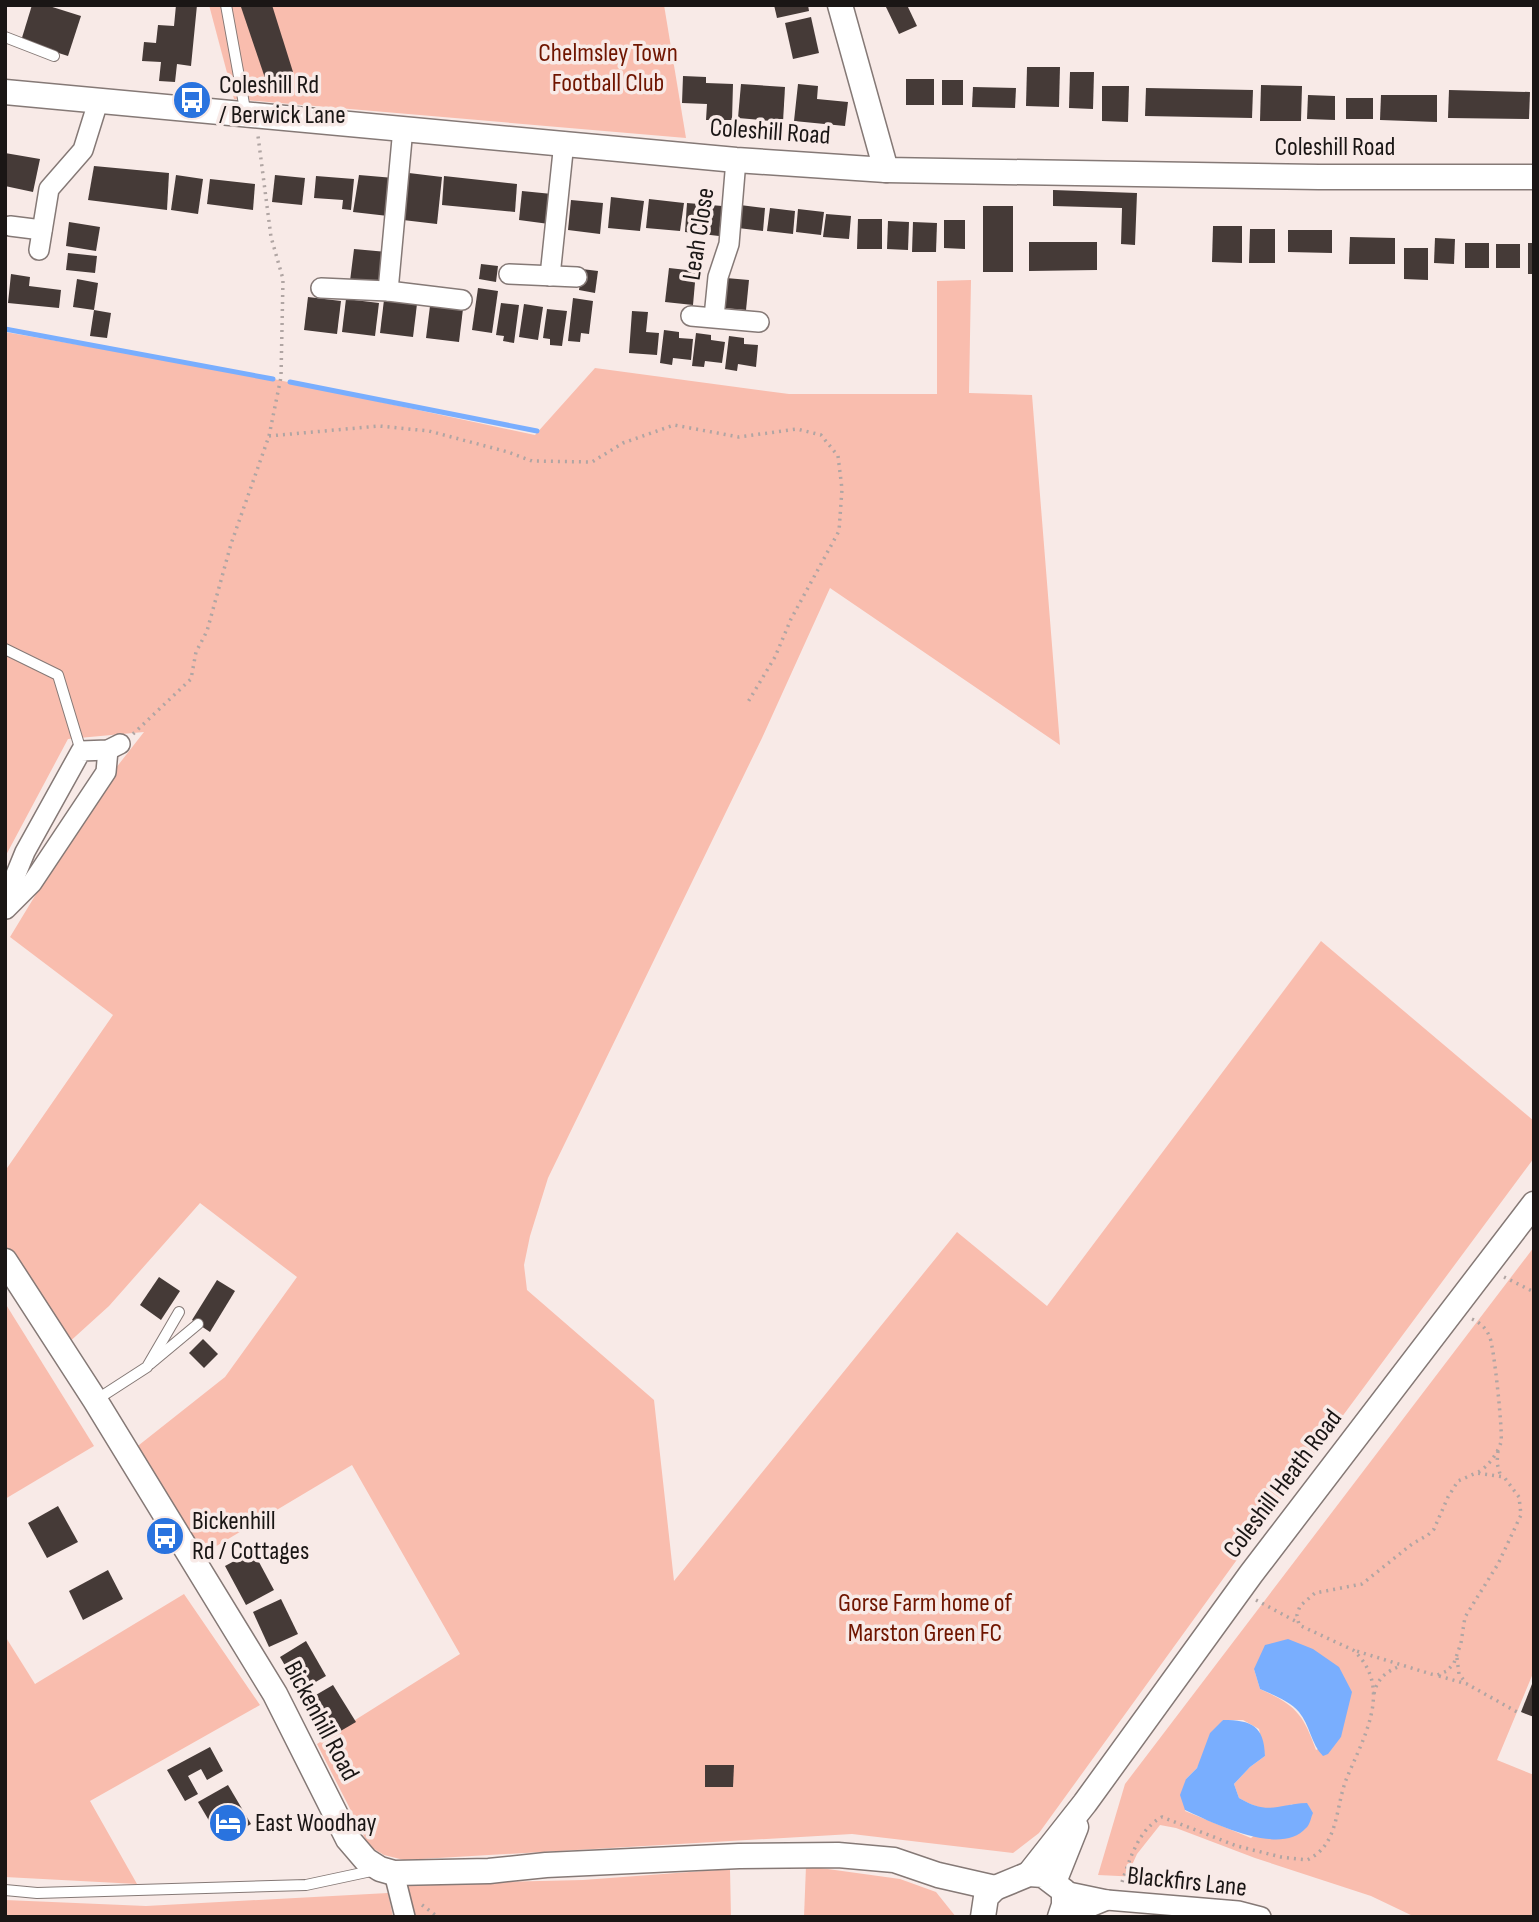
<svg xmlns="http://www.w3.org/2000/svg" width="1539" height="1922" font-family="'Sofia Sans Condensed',sans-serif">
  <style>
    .green { fill: #f9bdae; fill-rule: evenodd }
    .water { fill: #79aefe }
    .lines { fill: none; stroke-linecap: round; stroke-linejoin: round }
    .stream { stroke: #79aefe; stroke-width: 5 }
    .building { fill: #453a37 }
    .service-casing { stroke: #857976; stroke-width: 12 }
    .minor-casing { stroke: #857976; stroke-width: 22 }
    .tertiary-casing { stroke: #857976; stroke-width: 27 }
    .path { stroke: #b0a5a3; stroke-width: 3.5; stroke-dasharray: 2 5; stroke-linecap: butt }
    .service { stroke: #fff; stroke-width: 10 }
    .minor { stroke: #fff; stroke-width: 19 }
    .tertiary { stroke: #fff; stroke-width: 24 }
    .labels { text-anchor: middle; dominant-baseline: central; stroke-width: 7; stroke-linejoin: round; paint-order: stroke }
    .park-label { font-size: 26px; fill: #6f1500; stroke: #f8eae7 }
    .poi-label { font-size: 26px; fill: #1a1615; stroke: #f8eae7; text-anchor: start }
    .street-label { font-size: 26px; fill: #1a1615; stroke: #f8eae7 }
  </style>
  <rect width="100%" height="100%" fill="#f8eae7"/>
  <g class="green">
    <path d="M 209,5 L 664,5 L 686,138 L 234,99 Z"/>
    <path d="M 971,280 L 969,393 L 1032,395 L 1060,745 L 830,588 L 762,738 L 548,1178 L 530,1236 L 524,1265 L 527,1290 L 654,1400 L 674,1581 L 957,1232 L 1047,1306 L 1321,941 L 1534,1121 L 1534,1158 L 1278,1503 L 1039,1833 L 1013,1853 L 852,1834 L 404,1860 L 384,1855 L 369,1846 L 317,1744 L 460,1654 L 352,1465 L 198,1557 L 134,1449 L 225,1377 L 297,1277 L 200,1203 L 109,1306 L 66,1345 L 5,1247 L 5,1171 L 113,1015 L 10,937 L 101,787 L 144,732 L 68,739 L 5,857 L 5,332 L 269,378 L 535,435 L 595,368 L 789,394 L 937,394 L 937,281 Z"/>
    <path d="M 1534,1247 L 1534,1671 L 1497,1760 L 1534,1775 L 1534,1917 L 1415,1917 L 1371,1896 L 1255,1858 L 1176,1828 L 1160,1825 L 1137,1854 L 1127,1876 L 1160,1878 L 1098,1875 L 1125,1784 ZM 1254,1669 L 1341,1737 L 1316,1750 C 1303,1713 1295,1705 1260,1689 ZM 1223,1720 L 1243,1720 L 1259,1729 L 1265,1756 L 1250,1767 L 1234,1784 L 1239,1798 C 1260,1810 1270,1812 1293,1804 L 1251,1838 L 1185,1811 L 1186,1779 L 1197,1768 Z"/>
    <path d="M 5,1303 L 94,1446 L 5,1499 Z"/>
    <path d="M 184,1594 L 260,1705 L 90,1801 L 137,1884 L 5,1877 L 5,1636 L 35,1684 Z"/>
    <path d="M 806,1866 L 900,1879 L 936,1892 L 956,1917 L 804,1917 Z"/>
    <path d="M 730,1869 L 731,1917 L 414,1917 L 405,1884 L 583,1880 Z"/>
    <path d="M 388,1893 L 393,1917 L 5,1917 L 5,1900 L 146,1906 Z"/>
  </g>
  <g class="water">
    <path d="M 1288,1639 L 1313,1649 L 1339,1667 L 1352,1692 L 1341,1737 L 1328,1754 L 1323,1756 C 1311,1744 1310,1725 1299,1712 C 1290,1701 1273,1695 1260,1689 L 1254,1669 L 1265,1645 Z"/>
    <path d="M 1223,1720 C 1252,1720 1264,1726 1265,1756 L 1250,1767 L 1234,1784 L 1239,1798 C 1270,1816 1276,1804 1307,1803 L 1313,1813 C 1311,1817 1310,1825 1306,1828 C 1281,1857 1213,1823 1185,1810 L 1180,1795 L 1186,1779 L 1197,1768 L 1210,1733 Z"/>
  </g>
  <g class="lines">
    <g class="stream">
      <path d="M 5,329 L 273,379"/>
      <path d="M 290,382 L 537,431"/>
    </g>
  </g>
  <g class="building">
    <path d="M 32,5 L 46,5 L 81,16 L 68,56 L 21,41 Z"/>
    <path d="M 176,5 L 197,5 L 191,66 L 177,64 L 175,82 L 159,81 L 161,62 L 142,61 L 144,42 L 156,43 L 158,25 L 174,26 Z"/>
    <path d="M 246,5 L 272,5 L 293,72 L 266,81 L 241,7 Z"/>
    <path d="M 774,5 L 808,5 L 809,11 L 777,18 Z"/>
    <path d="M 885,5 L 907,5 L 917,26 L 899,34 Z"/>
    <path d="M 811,17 L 819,53 L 793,59 L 785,23 Z"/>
    <path d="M 1027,67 L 1060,67 L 1059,107 L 1026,106 Z"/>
    <path d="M 1070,72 L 1094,72 L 1093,109 L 1069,108 Z"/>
    <path d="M 683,76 L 706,77 L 706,83 L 733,84 L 732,120 L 706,120 L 707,104 L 682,103 Z"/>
    <rect x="906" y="79" width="28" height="26"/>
    <rect x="942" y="80" width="21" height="25"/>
    <path d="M 741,84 L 785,87 L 783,122 L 738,118 Z"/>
    <path d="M 798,84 L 818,86 L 817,99 L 848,102 L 845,126 L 794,121 Z"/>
    <path d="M 1261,85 L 1302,86 L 1301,121 L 1260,121 Z"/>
    <path d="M 1102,86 L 1129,86 L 1128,122 L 1102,121 Z"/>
    <path d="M 973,87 L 1016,88 L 1015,108 L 972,107 Z"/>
    <path d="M 1146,88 L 1253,90 L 1252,118 L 1145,116 Z"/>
    <path d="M 1449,90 L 1530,92 L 1529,119 L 1448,118 Z"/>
    <path d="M 1308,95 L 1335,96 L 1335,120 L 1307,119 Z"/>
    <path d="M 1381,95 L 1437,95 L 1437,122 L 1380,120 Z"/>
    <rect x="1346" y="98" width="27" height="21"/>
    <path d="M 5,153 L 40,159 L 33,192 L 5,186 Z"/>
    <path d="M 94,166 L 169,173 L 167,210 L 88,200 Z"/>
    <path d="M 409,173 L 442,177 L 437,224 L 403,220 Z"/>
    <path d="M 176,175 L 203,179 L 198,214 L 171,210 Z"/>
    <path d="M 275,175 L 305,178 L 302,205 L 272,202 Z"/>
    <path d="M 359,175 L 394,178 L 388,216 L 353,212 Z"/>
    <path d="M 316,176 L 354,179 L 351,210 L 342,209 L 343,200 L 314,198 Z"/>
    <path d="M 444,176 L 517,184 L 515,212 L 442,205 Z"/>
    <path d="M 210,179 L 255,184 L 253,210 L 207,204 Z"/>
    <path d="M 1053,190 L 1137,193 L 1135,245 L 1121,244 L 1122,208 L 1053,206 Z"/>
    <path d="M 522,191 L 552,194 L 549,224 L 519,220 Z"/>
    <path d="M 611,197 L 644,201 L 640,231 L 608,228 Z"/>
    <path d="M 649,199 L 684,203 L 680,231 L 646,228 Z"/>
    <path d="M 571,200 L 603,203 L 600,234 L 568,230 Z"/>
    <path d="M 687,203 L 722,206 L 719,236 L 685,232 Z"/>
    <path d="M 740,205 L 765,208 L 763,231 L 738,228 Z"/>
    <rect x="983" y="206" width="30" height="66"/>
    <path d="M 770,208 L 795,211 L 793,234 L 767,231 Z"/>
    <path d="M 798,209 L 824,212 L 821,235 L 796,232 Z"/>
    <path d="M 826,214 L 851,216 L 849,239 L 823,237 Z"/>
    <path d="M 858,219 L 882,219 L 882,249 L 857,249 Z"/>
    <path d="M 944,220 L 965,220 L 965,249 L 944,248 Z"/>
    <path d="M 888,221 L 909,222 L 908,250 L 887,249 Z"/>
    <path d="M 69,222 L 100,227 L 96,251 L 66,246 Z"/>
    <path d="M 913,222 L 937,223 L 936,252 L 912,252 Z"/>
    <path d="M 1213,226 L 1242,226 L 1242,263 L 1212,262 Z"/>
    <path d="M 1250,229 L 1275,229 L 1275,263 L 1249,263 Z"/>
    <path d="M 1288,230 L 1332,230 L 1332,253 L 1288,252 Z"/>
    <path d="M 1350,237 L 1395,238 L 1395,264 L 1349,264 Z"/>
    <path d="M 1435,238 L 1455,239 L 1454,264 L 1434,263 Z"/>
    <path d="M 1029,242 L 1097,242 L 1097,270 L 1029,271 Z"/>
    <rect x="1465" y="243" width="24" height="25"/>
    <rect x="1528" y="243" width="6" height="31"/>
    <rect x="1496" y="244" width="24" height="24"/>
    <path d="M 1404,248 L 1428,248 L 1428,280 L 1404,279 Z"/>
    <path d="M 354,249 L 387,252 L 383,285 L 350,281 Z"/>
    <path d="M 68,253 L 97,256 L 95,273 L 66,270 Z"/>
    <path d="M 481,264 L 498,266 L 496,282 L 479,279 Z"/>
    <path d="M 669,268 L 696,271 L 693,305 L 665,302 Z"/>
    <path d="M 582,269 L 598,271 L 595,293 L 579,290 Z"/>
    <path d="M 11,274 L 30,277 L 29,286 L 61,290 L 59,308 L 8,303 Z"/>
    <path d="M 726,278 L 749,280 L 746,310 L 723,308 Z"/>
    <path d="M 77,279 L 98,283 L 94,310 L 73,307 Z"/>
    <path d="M 478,288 L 498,291 L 492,333 L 472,330 Z"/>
    <path d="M 308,297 L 341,301 L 337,334 L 304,330 Z"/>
    <path d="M 573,298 L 593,301 L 589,334 L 581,333 L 580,342 L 568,341 Z"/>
    <path d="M 346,299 L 379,303 L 375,336 L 342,332 Z"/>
    <path d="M 384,300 L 417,304 L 413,337 L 380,333 Z"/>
    <path d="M 501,303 L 519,305 L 514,343 L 503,341 L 504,336 L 496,335 Z"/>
    <path d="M 524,304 L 543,307 L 538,340 L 519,337 Z"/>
    <path d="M 430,306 L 463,309 L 459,342 L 426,338 Z"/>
    <path d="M 547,309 L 567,311 L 562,346 L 550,345 L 550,339 L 543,338 Z"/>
    <path d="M 94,310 L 111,313 L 107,338 L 90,336 Z"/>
    <path d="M 632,311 L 648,312 L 646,332 L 659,333 L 657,355 L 629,353 Z"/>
    <path d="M 664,330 L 679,332 L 679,338 L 693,339 L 691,360 L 673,358 L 672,365 L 660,363 Z"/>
    <path d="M 696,333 L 711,335 L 711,340 L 725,342 L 722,363 L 705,361 L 704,367 L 692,366 Z"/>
    <path d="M 729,336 L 744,338 L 744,344 L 758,345 L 756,367 L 738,364 L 737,371 L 725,369 Z"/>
    <path d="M 159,1277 L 180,1291 L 161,1320 L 140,1305 Z"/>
    <path d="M 217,1280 L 235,1291 L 210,1332 L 192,1320 Z"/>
    <path d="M 203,1339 L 218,1354 L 204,1368 L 189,1353 Z"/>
    <path d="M 58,1506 L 78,1542 L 47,1558 L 28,1523 Z"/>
    <path d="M 253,1551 L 274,1590 L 246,1605 L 225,1566 Z"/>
    <path d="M 108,1570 L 123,1599 L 83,1620 L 69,1591 Z"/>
    <path d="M 281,1599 L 298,1634 L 269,1647 L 253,1612 Z"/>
    <path d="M 306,1641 L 326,1676 L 300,1691 L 280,1657 Z"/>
    <path d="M 1534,1679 L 1534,1717 L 1521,1712 Z"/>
    <path d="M 333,1685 L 356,1722 L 332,1736 L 309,1699 Z"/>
    <path d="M 210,1747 L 223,1771 L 207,1780 L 201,1769 L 188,1776 L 198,1794 L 185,1801 L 167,1770 Z"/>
    <path d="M 705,1765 L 734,1765 L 733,1787 L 705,1787 Z"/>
    <path d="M 228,1785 L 251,1824 L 221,1841 L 198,1802 Z"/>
  </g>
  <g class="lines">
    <defs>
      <g id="service">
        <path d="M 226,5 L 246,115"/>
        <path d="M 5,37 L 54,56"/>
        <path d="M 5,649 L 58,675 L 81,751"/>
        <path d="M 150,1364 L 198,1324"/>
        <path d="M 96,1400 L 147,1367 L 179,1312"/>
        <path d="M 5,1890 L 37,1893 L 306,1885 L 376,1870"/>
      </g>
      <g id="minor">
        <path d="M 10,226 L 42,230"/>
        <path d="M 39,250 L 49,189 L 83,150 L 98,102"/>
        <path d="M 509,274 L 577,277"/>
        <path d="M 550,276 L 564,142"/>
        <path d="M 321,288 L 388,291 L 462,300"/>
        <path d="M 388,291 L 403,128"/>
        <path d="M 691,316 L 759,322"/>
        <path d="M 714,317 L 718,277 L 729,244 L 736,160"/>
        <path d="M 5,901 L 25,852 L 81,751 L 108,750 L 120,744"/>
        <path d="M 6,909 L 32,883 L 106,772 L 108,750"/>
        <path d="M 394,1873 L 405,1917"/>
        <path d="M 1064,1891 L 1107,1900 L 1238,1911 L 1261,1917"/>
        <path d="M 1066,1917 L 1107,1900"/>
      </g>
      <g id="tertiary">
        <path d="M 840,5 L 886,170"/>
        <path d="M 5,92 L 736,160 L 886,170 L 1319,177 L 1534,177"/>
        <path d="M 5,1261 L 95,1400 L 275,1694 L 348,1839 L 366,1860 L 380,1869 L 394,1873 L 489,1871 L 546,1865 L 739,1856 L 838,1855 L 894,1860 L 938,1875 L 995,1888"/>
        <path d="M 1029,1874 L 1085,1803 L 1251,1574 L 1534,1204"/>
        <path d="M 1054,1882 L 1076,1827"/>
        <path d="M 983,1917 L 986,1897 L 995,1888 L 1029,1874 L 1043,1875 L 1064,1891 L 1064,1905 L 1060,1917"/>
      </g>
    </defs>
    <use href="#service" class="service-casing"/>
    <use href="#minor" class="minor-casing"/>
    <use href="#tertiary" class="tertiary-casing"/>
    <g class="path">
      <path d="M 269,436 L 379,426 L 429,431 L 508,452 L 532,461 L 592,462 L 623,443 L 674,425 L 739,437 L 797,429 L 821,435 L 838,456 L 842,489 L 839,531 L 791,619 L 775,657 L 748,702"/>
      <path d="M 133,734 L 191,679 L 196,652 L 207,631 L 231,544 L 269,436 L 281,377 L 283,279 L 271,237 L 258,136"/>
      <path d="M 1504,1277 L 1534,1292"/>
      <path d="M 1472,1319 C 1481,1323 1487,1329 1490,1338 C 1494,1347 1503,1433 1501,1442 C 1498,1453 1488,1467 1478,1472"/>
      <path d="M 1498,1451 L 1497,1463 L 1500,1474"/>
      <path d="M 1256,1600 L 1297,1622"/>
      <path d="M 1457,1658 L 1459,1674 L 1466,1683"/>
      <path d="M 1439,1676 L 1467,1684 L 1517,1712"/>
      <path d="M 1374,1694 C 1377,1679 1386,1671 1401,1666"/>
      <path d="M 1122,1882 C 1130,1858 1139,1829 1162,1817 L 1237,1846 L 1281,1857 L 1307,1860 C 1339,1845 1335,1809 1346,1780 C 1362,1740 1395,1688 1353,1650 L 1299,1625 L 1297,1615 L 1300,1606 L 1315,1593 L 1362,1584 L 1412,1544 L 1428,1535 L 1434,1529 L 1448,1497 L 1458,1481 L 1476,1473 L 1504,1477 L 1519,1497 L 1521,1515 L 1498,1564 L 1465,1617 L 1461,1643 L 1454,1663 L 1447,1671 L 1437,1675 L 1431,1674 L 1353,1650"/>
      <path d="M 422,1905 L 438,1917"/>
    </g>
    <use href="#service" class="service"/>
    <use href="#minor" class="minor"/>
    <use href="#tertiary" class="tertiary"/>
  </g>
  <defs>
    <symbol id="bus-disc" viewBox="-11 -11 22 22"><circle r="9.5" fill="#2973df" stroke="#f8eae7"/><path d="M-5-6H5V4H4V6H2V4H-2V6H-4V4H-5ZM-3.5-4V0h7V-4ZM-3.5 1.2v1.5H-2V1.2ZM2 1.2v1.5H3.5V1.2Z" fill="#fff"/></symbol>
    <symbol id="hotel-disc" viewBox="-11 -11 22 22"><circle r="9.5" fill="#2973df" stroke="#f8eae7"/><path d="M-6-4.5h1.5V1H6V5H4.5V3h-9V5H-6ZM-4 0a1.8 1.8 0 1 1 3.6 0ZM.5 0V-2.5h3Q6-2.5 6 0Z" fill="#fff"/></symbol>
  </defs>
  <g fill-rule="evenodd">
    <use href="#bus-disc" x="170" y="78" width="44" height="44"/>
    <use href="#bus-disc" x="143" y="1514" width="44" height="44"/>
    <use href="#hotel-disc" x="206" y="1801" width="44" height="44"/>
  </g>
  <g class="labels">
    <g class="park-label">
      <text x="608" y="53">Chelmsley Town<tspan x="608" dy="30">Football Club</tspan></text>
      <text x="925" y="1603">Gorse Farm home of<tspan x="925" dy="30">Marston Green FC</tspan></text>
    </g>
    <g class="poi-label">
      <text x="219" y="85">Coleshill Rd<tspan x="219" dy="30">/ Berwick Lane</tspan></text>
      <text x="192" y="1521">Bickenhill<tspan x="192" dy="30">Rd / Cottages</tspan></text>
      <text x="255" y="1823">East Woodhay</text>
    </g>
    <g class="street-label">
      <text transform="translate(770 132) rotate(4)">Coleshill Road</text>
      <text x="1335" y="147">Coleshill Road</text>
      <text transform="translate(699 234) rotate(-81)">Leah Close</text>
      <text transform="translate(1283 1484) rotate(-53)">Coleshill Heath Road</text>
      <text transform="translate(321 1721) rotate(62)">Bickenhill Road</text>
      <text transform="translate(1187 1882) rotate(6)">Blackfirs Lane</text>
    </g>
  </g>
  <rect width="1539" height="1922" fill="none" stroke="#1a1615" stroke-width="14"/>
</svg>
